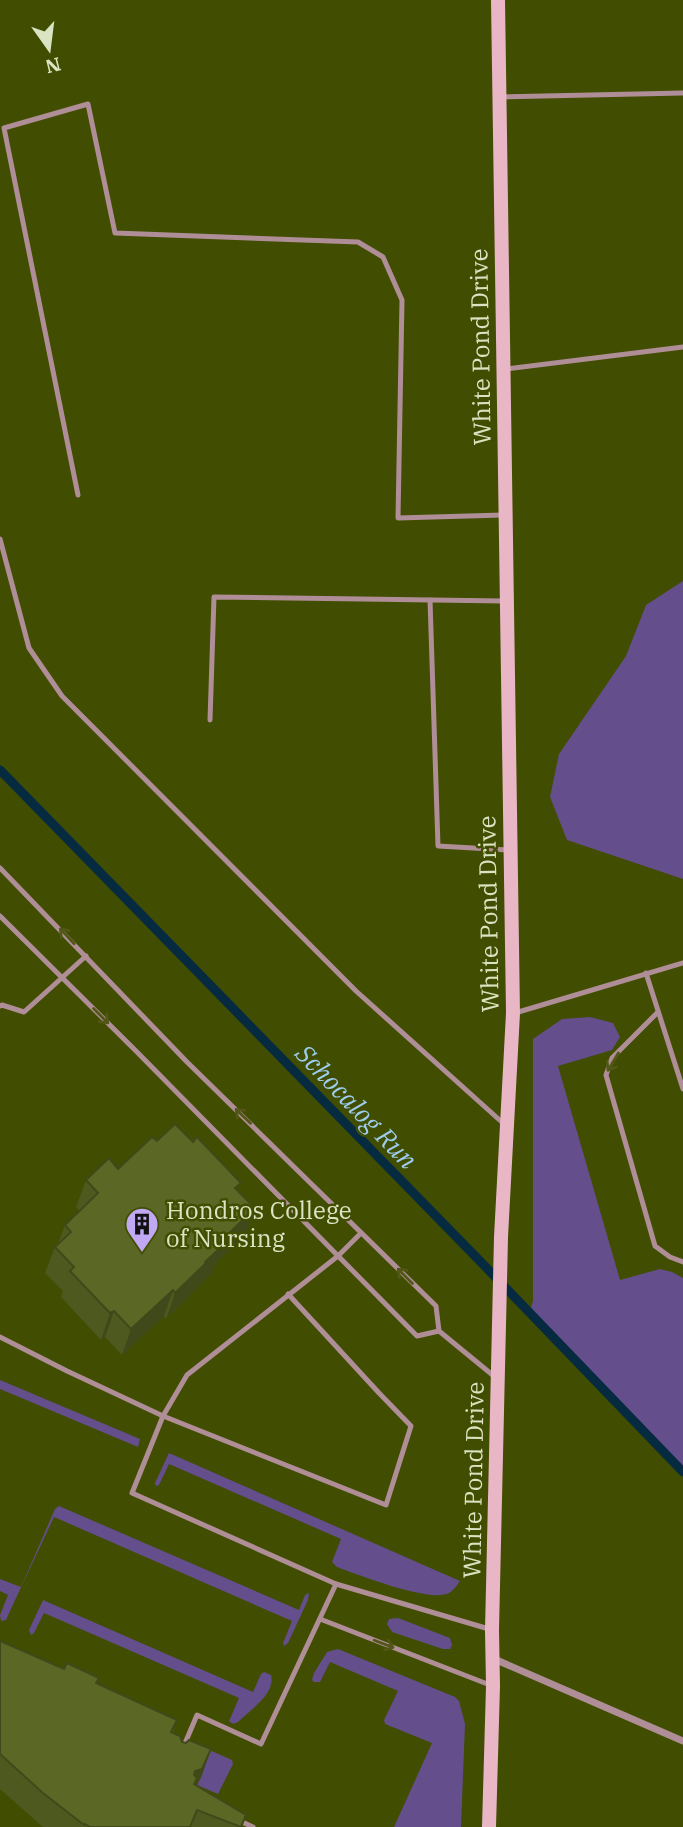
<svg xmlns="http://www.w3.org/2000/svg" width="683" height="1827" font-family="'IBM Plex Serif',serif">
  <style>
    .green { fill: #644e8b }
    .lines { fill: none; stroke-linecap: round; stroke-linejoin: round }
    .stream { stroke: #062b40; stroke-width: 9 }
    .lane { stroke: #af8e97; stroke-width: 5 }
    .street { stroke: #af8e97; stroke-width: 7 }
    .secondary { stroke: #e9b6c5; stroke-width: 14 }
    .wall { fill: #4e5920 }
    .shaded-wall { fill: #40491a }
    .building { fill: #5b6825; stroke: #40491a; stroke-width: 2 }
    .oneway { stroke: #525718 }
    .labels { text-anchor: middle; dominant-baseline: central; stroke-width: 5; stroke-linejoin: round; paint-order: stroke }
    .street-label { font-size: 24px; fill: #dbe4c2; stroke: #414d01 }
    .poi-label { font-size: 24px; fill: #dbe4c2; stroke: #414d01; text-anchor: start }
    .water-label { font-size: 26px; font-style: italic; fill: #9dcdee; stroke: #414d01 }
  </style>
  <rect width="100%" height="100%" fill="#414d01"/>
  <g class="green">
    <path d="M 683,581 L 683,879 L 567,840 L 550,797 L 559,754 L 626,656 L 646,605 Z"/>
    <path d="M 590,1017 L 613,1023 L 620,1037 L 612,1050 L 558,1066 L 620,1280 L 660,1269 L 672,1272 L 683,1278 L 683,1472 L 529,1314 L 533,1301 L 533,1039 L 562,1019 Z"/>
    <path d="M 0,1380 L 140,1439 L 138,1447 L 0,1389 Z"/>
    <path d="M 169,1453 L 460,1581 C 457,1585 454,1590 449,1593 C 430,1603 359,1575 337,1567 L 332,1562 L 341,1539 L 169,1464 L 159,1485 L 156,1486 L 155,1483 Z"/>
    <path d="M 59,1506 L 299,1610 L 305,1595 L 309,1593 L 308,1600 L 288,1643 L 284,1646 L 283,1643 L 292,1621 L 54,1517 L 10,1611 L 6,1620 L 1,1621 L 0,1615 L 8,1595 L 0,1591 L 0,1579 L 21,1587 L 55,1509 Z"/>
    <path d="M 43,1600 L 253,1692 L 261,1674 L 264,1672 L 271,1675 C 276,1694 250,1710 238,1722 L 233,1724 L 229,1721 L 239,1698 L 44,1613 L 34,1633 L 31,1635 L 29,1630 Z"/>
    <path d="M 398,1618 L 450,1638 L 452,1645 L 450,1649 L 443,1649 L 392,1632 L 387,1624 L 389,1619 Z"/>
    <path d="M 338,1649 L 455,1697 L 459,1701 L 465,1724 L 461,1827 L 394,1827 L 432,1743 L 385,1724 L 384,1720 L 398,1691 L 330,1662 L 320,1682 L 314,1682 L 312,1680 L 314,1673 L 327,1652 Z"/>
    <path d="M 205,1748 L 232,1760 L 233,1764 L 218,1794 L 197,1785 L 202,1775 Z"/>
  </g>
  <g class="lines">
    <path class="stream" d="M 0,770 L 477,1258 L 683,1472"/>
    <g class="lane">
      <path d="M 502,97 L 683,93"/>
      <path d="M 506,369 L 683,347"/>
      <path d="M 78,495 L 4,128 L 88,104 L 115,233 L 358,242 L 383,257 L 402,300 L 398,518 L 503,515"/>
      <path d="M 0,539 L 29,648 L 62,696 L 356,991 L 504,1124"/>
      <path d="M 430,600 L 438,846 L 508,850"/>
      <path d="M 210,720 L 214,597 L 504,601"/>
      <path d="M 0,868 L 187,1062 L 436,1306 L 439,1331 L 495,1377"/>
      <path d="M 0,916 L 136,1051 L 417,1336 L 439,1331"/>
      <path d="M 646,973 L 683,1089"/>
      <path d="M 0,1006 L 2,1005 L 24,1012 L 86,956"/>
      <path d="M 658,1012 L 612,1058 L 606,1075 L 655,1246 L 670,1257 L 683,1262"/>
      <path d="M 515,1013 L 683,963"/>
      <path d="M 0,1337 L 67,1371 L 163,1416 L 386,1505 L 411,1426 L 379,1393 L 288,1294"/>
      <path d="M 336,1584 L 489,1629"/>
      <path d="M 320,1619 L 490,1685"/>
      <path d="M 183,1748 L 197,1715 L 261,1744 L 336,1584 L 132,1493 L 163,1416 L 187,1375 L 338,1256 L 361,1233"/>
      <path d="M 238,1820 L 253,1827"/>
    </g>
    <path class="street" d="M 492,1658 L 683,1741"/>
    <path class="secondary" d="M 489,1827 L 493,1686 L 492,1630 L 501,1237 L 513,1013 L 498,0"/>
  </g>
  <g class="wall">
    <path d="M 157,1141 L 238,1190 L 246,1234 L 215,1264 L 212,1273 L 198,1286 L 196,1289 L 166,1319 L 164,1316 L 122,1355 L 105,1337 L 101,1340 L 61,1297 L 63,1291 L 45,1273 L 55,1247 L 58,1244 L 65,1225 L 80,1211 L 76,1207 L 86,1180 L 118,1169 Z"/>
    <path d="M 0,1641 L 177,1720 L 173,1733 L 182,1742 L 202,1775 L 197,1786 L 242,1827 L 43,1827 L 0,1789 Z"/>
  </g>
  <g class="shaded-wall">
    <path d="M 255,1208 L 246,1234 L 215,1264 L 212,1273 L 166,1319 L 175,1293 L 205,1262 L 218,1244 Z"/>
    <path d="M 173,1290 L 164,1316 L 122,1355 L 131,1329 Z"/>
    <path d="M 114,1311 L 105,1337 L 101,1340 L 110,1313 Z"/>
    <path d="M 211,1749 L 202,1775 L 192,1795 L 195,1771 Z"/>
  </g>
  <g class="building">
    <path d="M 175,1124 L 193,1142 L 197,1137 L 241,1183 L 235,1188 L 255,1208 L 218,1244 L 221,1247 L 205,1262 L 206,1263 L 175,1293 L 173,1290 L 131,1329 L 114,1311 L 110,1313 L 70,1271 L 74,1267 L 55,1247 L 71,1232 L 65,1225 L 98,1193 L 86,1180 L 109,1158 L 118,1169 L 152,1137 L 157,1141 Z"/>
    <path d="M 0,1641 L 64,1669 L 67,1663 L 99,1678 L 96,1683 L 177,1720 L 171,1732 L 180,1736 L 182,1742 L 186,1743 L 189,1740 L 211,1749 L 202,1769 L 195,1771 L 194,1775 L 197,1778 L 194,1784 L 246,1815 L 241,1827 L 197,1810 L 190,1827 L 90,1827 L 85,1824 L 84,1825 L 43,1793 L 0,1754 Z"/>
  </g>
  <defs><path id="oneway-shaft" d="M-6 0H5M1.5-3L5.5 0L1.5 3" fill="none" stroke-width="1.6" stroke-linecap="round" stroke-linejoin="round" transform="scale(1.75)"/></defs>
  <g class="oneway">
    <use href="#oneway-shaft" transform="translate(67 936) rotate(-133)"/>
    <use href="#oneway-shaft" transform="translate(101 1016) rotate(45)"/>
    <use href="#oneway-shaft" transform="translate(613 1062) rotate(121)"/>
    <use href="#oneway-shaft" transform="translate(243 1116) rotate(-136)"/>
    <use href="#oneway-shaft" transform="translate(405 1276) rotate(-135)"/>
    <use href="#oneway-shaft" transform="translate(384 1644) rotate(21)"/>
  </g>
  <defs>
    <symbol id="building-pin" viewBox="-11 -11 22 30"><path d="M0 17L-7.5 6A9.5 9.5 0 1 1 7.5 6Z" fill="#c1a8f3" stroke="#414d01"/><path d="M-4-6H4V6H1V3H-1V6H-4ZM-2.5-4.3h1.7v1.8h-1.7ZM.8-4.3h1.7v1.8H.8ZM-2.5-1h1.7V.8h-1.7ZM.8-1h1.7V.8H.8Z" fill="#111"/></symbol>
  </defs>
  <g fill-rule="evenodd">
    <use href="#building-pin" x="123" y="1205" width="38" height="52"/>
  </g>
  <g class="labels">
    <g class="street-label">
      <text transform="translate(480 347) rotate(-91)">White Pond Drive</text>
      <text transform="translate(488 914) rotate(-91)">White Pond Drive</text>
      <text transform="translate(473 1480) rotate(-89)">White Pond Drive</text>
    </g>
    <g class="poi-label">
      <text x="166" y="1210">Hondros College<tspan x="166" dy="28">of Nursing</tspan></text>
    </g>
    <g class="water-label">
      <text transform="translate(357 1106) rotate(46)">Schocalog Run</text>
    </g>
  </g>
  <g transform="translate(49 49) rotate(166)" stroke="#414d01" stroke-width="5" paint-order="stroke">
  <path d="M0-5L12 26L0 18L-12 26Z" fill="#dbe4c2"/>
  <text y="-10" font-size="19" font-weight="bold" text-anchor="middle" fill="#dbe4c2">N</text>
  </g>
</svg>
